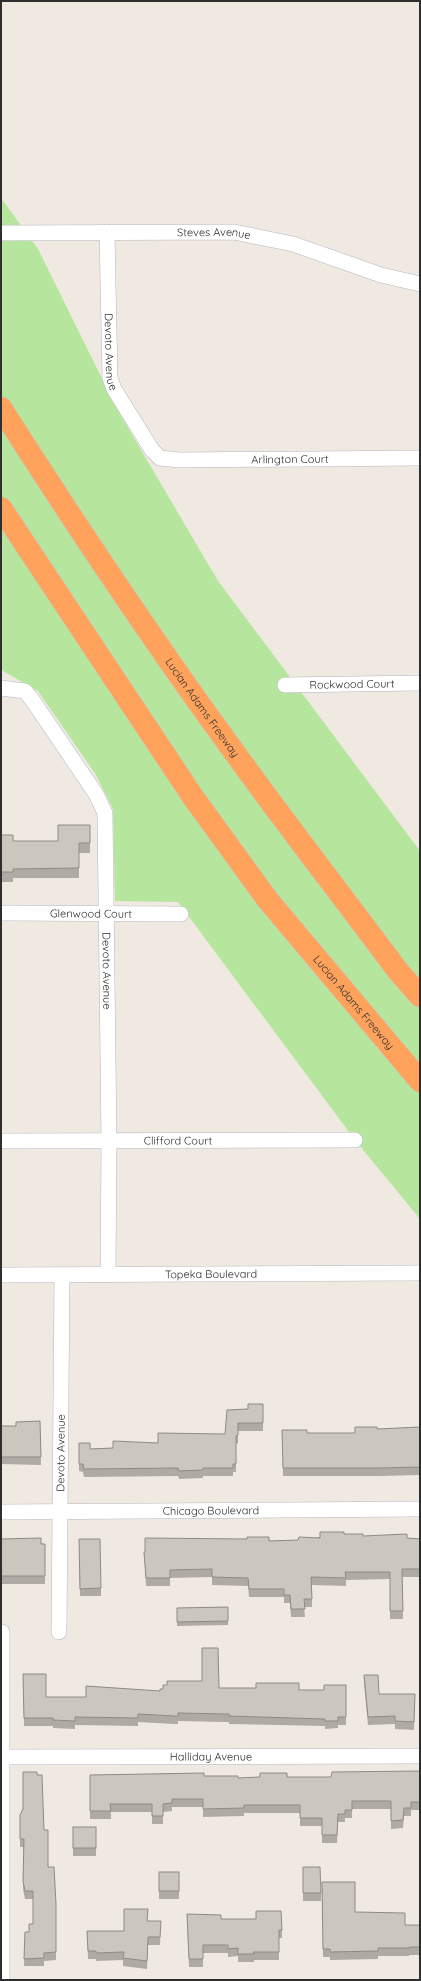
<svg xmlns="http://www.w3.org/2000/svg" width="421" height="1981" font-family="Quicksand,sans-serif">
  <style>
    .green { fill: #b6e59e }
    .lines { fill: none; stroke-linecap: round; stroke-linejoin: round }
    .minor-casing { stroke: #b4b7c1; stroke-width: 16 }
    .highway-casing { stroke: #c9c9c9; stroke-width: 23 }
    .minor { stroke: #fff; stroke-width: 15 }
    .highway { stroke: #ffa35c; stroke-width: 22 }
    .wall { fill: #afaba4 }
    .building { fill: #cbc7bf; stroke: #8e8b86 }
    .labels { text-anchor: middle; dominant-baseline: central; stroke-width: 3; stroke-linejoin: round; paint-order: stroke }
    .street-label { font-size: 11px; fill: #2e2e2e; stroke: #fff }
  </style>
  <rect width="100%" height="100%" fill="#efe9e1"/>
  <path class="green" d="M 1,198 L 38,249 L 117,409 L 218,581 L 420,851 L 420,1219 L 355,1140 L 178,902 L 115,901 L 113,809 L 96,775 L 38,691 L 3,671 L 1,667 Z"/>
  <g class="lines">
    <defs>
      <g id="minor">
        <path id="s1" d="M 107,232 L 110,378 L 114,389 L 152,450 L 160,458 L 179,460 L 420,458"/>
        <path id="s2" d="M 1,233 L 234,232 L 293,244 L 381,275 L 420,284"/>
        <path id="s3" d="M 285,685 L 420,683"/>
        <path id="s4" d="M 1,688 L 25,691 L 33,701 L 96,794 L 105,813 L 109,1141 L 108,1275"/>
        <path id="s5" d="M 1,913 L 181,914"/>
        <path id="s6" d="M 1,1141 L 355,1140"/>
        <path id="s7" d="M 1,1275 L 420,1273"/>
        <path id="s8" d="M 1,1512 L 420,1509"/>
        <path d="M 2,1632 L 2,1980"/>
        <path id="s9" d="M 59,1632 L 62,1275"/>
        <path id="s10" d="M 1,1757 L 420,1756"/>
      </g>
      <g id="highway">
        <path id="s11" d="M 1,408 C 75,524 151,638 232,749 C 286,824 343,897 398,971 L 420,996"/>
        <path id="s12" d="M 1,508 L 193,797 L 267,899 L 420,1081"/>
      </g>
    </defs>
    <use href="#minor" class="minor-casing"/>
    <use href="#highway" class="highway-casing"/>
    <use href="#minor" class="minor"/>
    <use href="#highway" class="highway"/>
  </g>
  <g class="wall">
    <path d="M 90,825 L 90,853 L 79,853 L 79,878 L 13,878 L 13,882 L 1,882 L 1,835 L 13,841 L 58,841 Z"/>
    <path d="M 263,1404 L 263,1431 L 238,1431 L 238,1443 L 236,1444 L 236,1472 L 233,1472 L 233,1476 L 203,1476 L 203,1478 L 179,1479 L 178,1476 L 84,1477 L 83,1472 L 79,1471 L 79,1443 L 90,1449 L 113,1448 L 158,1443 L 225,1434 L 248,1409 Z"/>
    <path d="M 40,1421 L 41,1465 L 1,1464 L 1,1426 L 16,1426 Z"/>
    <path d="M 420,1427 L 420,1475 L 379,1476 L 283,1476 L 282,1430 L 307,1433 L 355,1433 L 377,1429 Z"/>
    <path d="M 344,1534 L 363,1536 L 420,1539 L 420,1577 L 402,1577 L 403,1619 L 390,1619 L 390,1579 L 346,1580 L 346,1586 L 312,1585 L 312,1607 L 304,1607 L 305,1617 L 291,1617 L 290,1603 L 284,1603 L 284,1597 L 249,1597 L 248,1586 L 212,1585 L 212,1577 L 170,1578 L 170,1586 L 146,1586 L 144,1552 L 269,1541 L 298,1540 Z"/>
    <path d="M 1,1539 L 45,1544 L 45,1584 L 1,1584 Z"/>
    <path d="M 79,1547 L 101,1588 L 101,1596 L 80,1596 Z"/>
    <path d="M 228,1607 L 228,1625 L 177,1626 L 177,1608 Z"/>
    <path d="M 23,1674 L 46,1697 L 86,1697 L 160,1691 L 219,1688 L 299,1690 L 324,1690 L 346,1685 L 346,1725 L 338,1725 L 338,1728 L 325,1729 L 325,1726 L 229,1724 L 229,1722 L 224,1722 L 178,1721 L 178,1724 L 174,1724 L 138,1722 L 138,1726 L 75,1725 L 75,1729 L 53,1728 L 53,1726 L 24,1726 Z"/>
    <path d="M 364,1675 L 379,1694 L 415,1694 L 414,1730 L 395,1729 L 395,1724 L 368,1725 L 364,1683 Z"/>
    <path d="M 420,1771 L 420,1810 L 411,1810 L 411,1816 L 404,1816 L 403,1828 L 391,1829 L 391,1809 L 352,1809 L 352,1818 L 345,1818 L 345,1822 L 338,1822 L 337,1843 L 322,1843 L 322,1826 L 300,1826 L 300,1813 L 244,1813 L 244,1816 L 203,1817 L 203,1807 L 172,1807 L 172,1811 L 163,1812 L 163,1824 L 152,1824 L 152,1812 L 111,1812 L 111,1819 L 90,1819 L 90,1775 L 204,1776 L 238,1778 L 331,1777 Z"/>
    <path d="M 37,1775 L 44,1830 L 48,1867 L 56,1904 L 56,1960 L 44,1961 L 44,1966 L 24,1966 L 25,1932 L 29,1932 L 33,1924 L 33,1899 L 25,1899 L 23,1889 L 23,1847 L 20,1847 L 20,1815 Z"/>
    <rect x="73" y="1827" width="23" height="29"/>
    <path d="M 303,1867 L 321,1893 L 321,1901 L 303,1901 Z"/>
    <rect x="159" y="1872" width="20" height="27"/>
    <path d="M 322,1882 L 355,1912 L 405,1925 L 420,1925 L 420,1955 L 409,1955 L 409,1956 L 378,1956 L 378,1959 L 330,1960 L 330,1957 L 323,1957 Z"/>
    <path d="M 187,1914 L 221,1919 L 256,1919 L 282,1930 L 282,1938 L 279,1938 L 279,1960 L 254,1960 L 254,1962 L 238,1962 L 238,1956 L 228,1957 L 228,1953 L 203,1953 L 203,1967 L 189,1967 Z"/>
    <path d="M 148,1921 L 161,1921 L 160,1945 L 148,1945 L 147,1969 L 123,1966 L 123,1960 L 96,1961 L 96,1959 L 88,1959 L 87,1931 L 124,1931 Z"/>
  </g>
  <g class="building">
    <path d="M 58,825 L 90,825 L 90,843 L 79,843 L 79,868 L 13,869 L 13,872 L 1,872 L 1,835 L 13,835 L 13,841 L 58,841 Z"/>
    <path d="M 248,1404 L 263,1404 L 263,1423 L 238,1423 L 238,1435 L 236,1436 L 236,1464 L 233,1464 L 233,1468 L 203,1468 L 203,1470 L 179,1471 L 178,1468 L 84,1469 L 83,1464 L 79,1464 L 79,1443 L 90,1443 L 90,1449 L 113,1448 L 113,1441 L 158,1443 L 158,1433 L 225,1434 L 227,1410 L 248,1409 Z"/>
    <path d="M 40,1421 L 41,1457 L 1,1457 L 1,1426 L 16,1426 L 16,1422 Z"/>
    <path d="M 355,1427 L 377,1427 L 377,1429 L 420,1427 L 420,1467 L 379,1468 L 283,1468 L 282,1430 L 307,1430 L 307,1433 L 355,1433 Z"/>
    <path d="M 320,1532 L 344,1532 L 344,1534 L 363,1534 L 363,1536 L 407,1534 L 407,1538 L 420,1539 L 420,1569 L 402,1569 L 403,1611 L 390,1611 L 390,1572 L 345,1572 L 346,1578 L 311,1577 L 312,1599 L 304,1599 L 305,1609 L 291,1609 L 290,1595 L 284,1595 L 284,1589 L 249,1589 L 248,1578 L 212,1577 L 212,1569 L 170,1570 L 170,1578 L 146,1578 L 144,1552 L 145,1552 L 145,1538 L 247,1539 L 247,1537 L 269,1537 L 269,1541 L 298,1540 L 299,1537 L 320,1538 Z"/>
    <path d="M 41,1538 L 41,1544 L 45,1544 L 45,1576 L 1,1576 L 1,1539 Z"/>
    <path d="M 79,1539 L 100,1539 L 101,1588 L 80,1589 Z"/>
    <path d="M 228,1607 L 228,1621 L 177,1622 L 177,1608 Z"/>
    <path d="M 202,1648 L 218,1648 L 219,1688 L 256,1688 L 256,1683 L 299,1683 L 299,1690 L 324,1690 L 324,1685 L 346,1685 L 346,1717 L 338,1717 L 338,1721 L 325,1721 L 325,1719 L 229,1716 L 229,1714 L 224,1714 L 178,1713 L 178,1716 L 174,1716 L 138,1714 L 138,1718 L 75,1717 L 75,1721 L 53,1720 L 53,1718 L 24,1718 L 23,1674 L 46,1674 L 46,1697 L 86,1697 L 86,1686 L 160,1691 L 160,1689 L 163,1689 L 163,1685 L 167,1685 L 167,1681 L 202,1681 Z"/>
    <path d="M 364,1675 L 378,1675 L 379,1694 L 415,1694 L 414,1722 L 395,1721 L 395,1716 L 368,1717 Z"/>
    <path d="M 420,1771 L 420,1802 L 411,1802 L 411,1808 L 404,1808 L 403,1820 L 391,1821 L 391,1801 L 352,1801 L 352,1810 L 345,1810 L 345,1814 L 338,1814 L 337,1835 L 322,1835 L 322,1818 L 300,1818 L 300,1805 L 244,1805 L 244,1808 L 203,1809 L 203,1799 L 172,1799 L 172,1803 L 163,1804 L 163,1816 L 152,1816 L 152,1804 L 110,1804 L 111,1811 L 90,1811 L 90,1775 L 204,1773 L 204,1776 L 238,1776 L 238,1778 L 260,1777 L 260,1773 L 287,1773 L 287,1777 L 331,1777 L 332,1772 Z"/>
    <path d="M 23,1772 L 37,1772 L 37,1775 L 42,1775 L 44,1830 L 48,1830 L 48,1867 L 54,1867 L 56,1904 L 56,1952 L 44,1953 L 44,1958 L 24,1959 L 25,1932 L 29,1932 L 29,1924 L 33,1924 L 33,1891 L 25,1891 L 23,1881 L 24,1839 L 20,1839 L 20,1815 L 23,1809 Z"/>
    <rect x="73" y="1827" width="23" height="21"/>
    <path d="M 303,1867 L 320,1867 L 321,1893 L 303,1893 Z"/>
    <rect x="159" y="1872" width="20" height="19"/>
    <path d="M 322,1882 L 355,1882 L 355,1912 L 405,1913 L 405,1925 L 420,1925 L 420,1947 L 409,1947 L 409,1948 L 378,1948 L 378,1951 L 330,1952 L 330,1949 L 323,1949 Z"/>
    <path d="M 124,1909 L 148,1909 L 147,1921 L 161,1921 L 160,1937 L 148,1937 L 147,1961 L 123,1958 L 124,1952 L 96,1953 L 96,1951 L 88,1951 L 87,1931 L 124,1931 Z"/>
    <path d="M 256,1911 L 281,1911 L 282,1930 L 279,1930 L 279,1952 L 253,1952 L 254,1954 L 238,1954 L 238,1948 L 228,1949 L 228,1945 L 203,1945 L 203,1959 L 189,1959 L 187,1914 L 221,1915 L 221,1919 L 256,1919 Z"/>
  </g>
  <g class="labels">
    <g class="street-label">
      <text stroke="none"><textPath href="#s2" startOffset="213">Steves Avenue</textPath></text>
      <text stroke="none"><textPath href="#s1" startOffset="120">Devoto Avenue</textPath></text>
      <text stroke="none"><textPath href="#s1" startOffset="371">Arlington Court</textPath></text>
      <text stroke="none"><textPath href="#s3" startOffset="67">Rockwood Court</textPath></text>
      <text stroke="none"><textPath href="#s11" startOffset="361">Lucian Adams Freeway</textPath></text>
      <text stroke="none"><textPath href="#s5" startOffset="90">Glenwood Court</textPath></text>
      <text stroke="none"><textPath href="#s4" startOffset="328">Devoto Avenue</textPath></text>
      <text stroke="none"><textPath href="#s12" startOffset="608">Lucian Adams Freeway</textPath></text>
      <text stroke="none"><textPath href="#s6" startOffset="177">Clifford Court</textPath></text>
      <text stroke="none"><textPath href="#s7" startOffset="210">Topeka Boulevard</textPath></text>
      <text stroke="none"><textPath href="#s9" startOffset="179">Devoto Avenue</textPath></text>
      <text stroke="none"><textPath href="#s8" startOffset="210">Chicago Boulevard</textPath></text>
      <text stroke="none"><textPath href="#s10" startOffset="210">Halliday Avenue</textPath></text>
    </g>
  </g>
  <rect width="421" height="1981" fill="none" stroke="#2e2e2e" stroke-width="4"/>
</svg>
